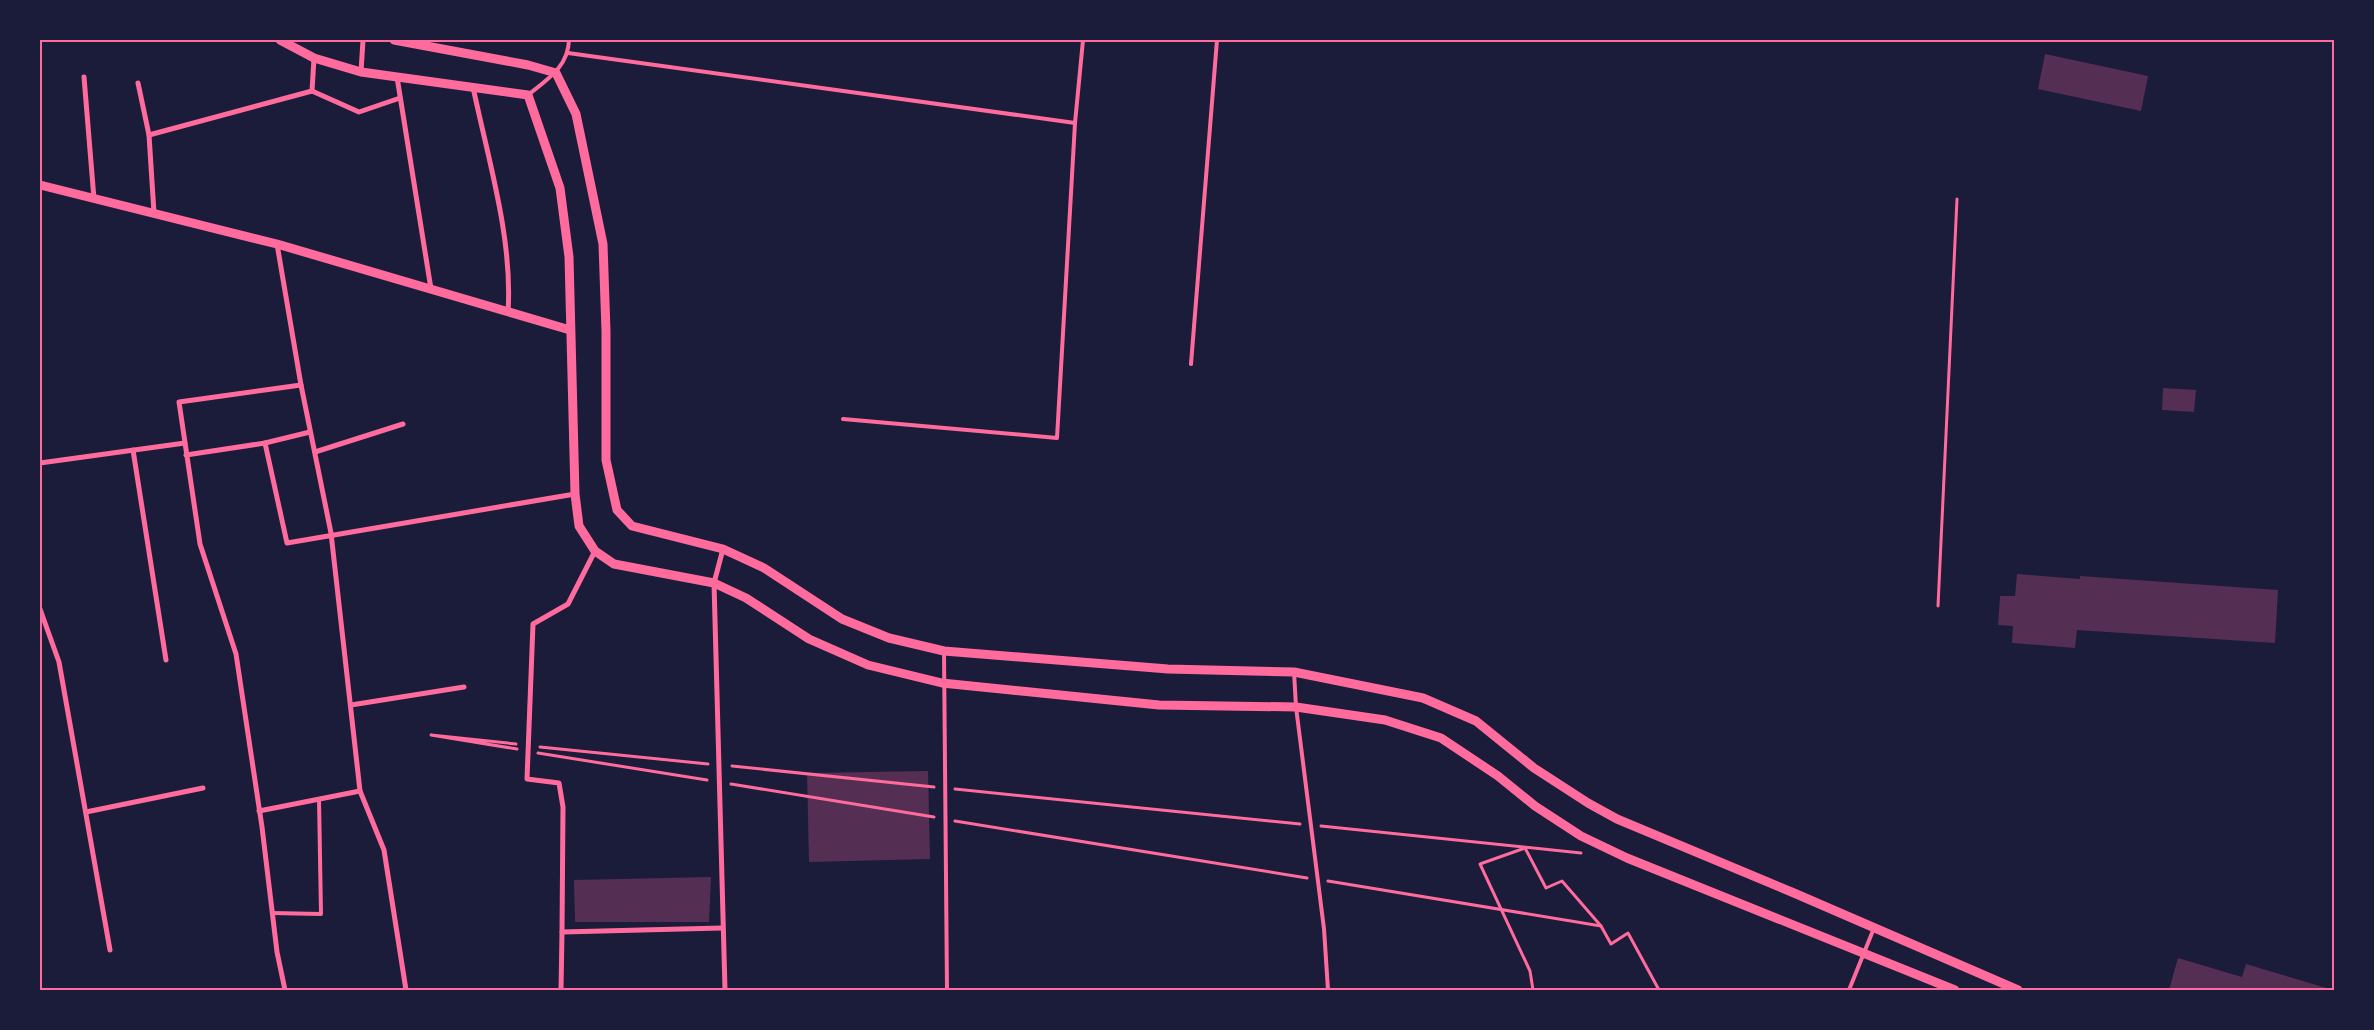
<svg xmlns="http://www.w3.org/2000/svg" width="2374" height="1030" font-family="'DM Sans',sans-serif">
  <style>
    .building { fill: #542f53 }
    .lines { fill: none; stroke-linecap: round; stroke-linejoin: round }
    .path { stroke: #ff6b9d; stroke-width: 3 }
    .service { stroke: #ff6b9d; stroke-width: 4 }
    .minor { stroke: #ff6b9d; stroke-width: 5 }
    .tertiary { stroke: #ff6b9d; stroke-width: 9 }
    .neatline { fill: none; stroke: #ff6b9d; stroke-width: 2 }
  </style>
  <rect width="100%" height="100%" fill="#1b1b3a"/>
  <g class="building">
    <path d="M 2045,54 L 2148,76 L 2141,111 L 2038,89 Z"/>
    <path d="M 2163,388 L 2196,390 L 2194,412 L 2162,410 Z"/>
    <path d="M 2017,574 L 2080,579 L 2080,576 L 2278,590 L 2275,643 L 2077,630 L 2075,648 L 2012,643 L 2013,626 L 1998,625 L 2000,596 L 2015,596 Z"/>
    <path d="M 928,771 L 930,859 L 809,862 L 807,773 Z"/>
    <path d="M 711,877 L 709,922 L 575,922 L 574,880 Z"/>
    <path d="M 2178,958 L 2242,977 L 2246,964 L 2333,990 L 2169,990 Z"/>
  </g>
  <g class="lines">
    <g class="path">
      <path d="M 1938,606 L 1957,199"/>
      <path d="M 516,744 L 431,735 L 517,749"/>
      <path d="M 540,747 L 708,764"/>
      <path d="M 538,753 L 707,780"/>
      <path d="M 732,766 L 934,787"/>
      <path d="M 731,784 L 934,817"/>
      <path d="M 955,789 L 1300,824"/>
      <path d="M 955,821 L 1307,878"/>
      <path d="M 1321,826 L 1581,853"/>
      <path d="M 1328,881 L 1601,926"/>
      <path d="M 1533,990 L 1530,971 L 1480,864 L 1525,848 L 1546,888 L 1562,881 L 1601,926 L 1611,944 L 1628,933 L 1659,990"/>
    </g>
    <g class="service">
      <path d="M 568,53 L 1075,123"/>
      <path d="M 528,95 C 548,79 568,67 569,40"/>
      <path d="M 1191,364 L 1217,40"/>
      <path d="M 843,419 L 1057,438 L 1075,123 L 1083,40"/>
      <path d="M 944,652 L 947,990"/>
      <path d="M 1294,672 L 1296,707 L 1324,929 L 1328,990"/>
      <path d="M 272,913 L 321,914 L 319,799"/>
      <path d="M 1849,990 L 1874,928"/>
    </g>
    <g class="minor">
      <path d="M 361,72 L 363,40"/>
      <path d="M 84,77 L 94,199"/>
      <path d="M 397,77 L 431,289"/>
      <path d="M 138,83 L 149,135"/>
      <path d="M 473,87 C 488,159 513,239 508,312"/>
      <path d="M 312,91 L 359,112 L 400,98"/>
      <path d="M 154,213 L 149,135 L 312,91 L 314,58"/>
      <path d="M 277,244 L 301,385 L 179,402 L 200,544 L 236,654 L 262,827 L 277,952 L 285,990"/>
      <path d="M 301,385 L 331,533 L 360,791 L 384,850 L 406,990"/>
      <path d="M 310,432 L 265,443 L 287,543 L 575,494"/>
      <path d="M 133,450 L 166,660"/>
      <path d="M 315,452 L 403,424"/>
      <path d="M 186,455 L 265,443"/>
      <path d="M 40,463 L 185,443"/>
      <path d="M 723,549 L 714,583 L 725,990"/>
      <path d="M 595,551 L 568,604 L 533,624 L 527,779 L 559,783 L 563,807 L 562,932 L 722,928"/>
      <path d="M 40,609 L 59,662 L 110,950"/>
      <path d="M 351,705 L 464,687"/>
      <path d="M 259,811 L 360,791"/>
      <path d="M 86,812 L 203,788"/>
      <path d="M 561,990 L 562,932"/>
    </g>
    <g class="tertiary">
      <path d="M 280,40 L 314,58 L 361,72 L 528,95 L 560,188 L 569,257 L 575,494 L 579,526 L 595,551 L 614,564 L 714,583 L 746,598 L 809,639 L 868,665 L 942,683 L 1159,705 L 1296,707 L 1385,720 L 1441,738 L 1498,776 L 1535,806 L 1581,836 L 1627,858 L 1955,990"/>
      <path d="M 394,40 L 528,65 L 556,73 L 576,114 L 603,244 L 606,331 L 606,460 L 617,510 L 632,526 L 723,549 L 764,568 L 842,619 L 889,638 L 944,651 L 1168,669 L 1294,672 L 1423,698 L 1476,721 L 1534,768 L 1588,803 L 1617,819 L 1794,893 L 2018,990"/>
      <path d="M 40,185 L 277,244 L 570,330"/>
    </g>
  </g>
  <rect width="2374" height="1030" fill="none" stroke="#1b1b3a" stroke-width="82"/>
  <rect x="41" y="41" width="2292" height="948" class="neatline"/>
</svg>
